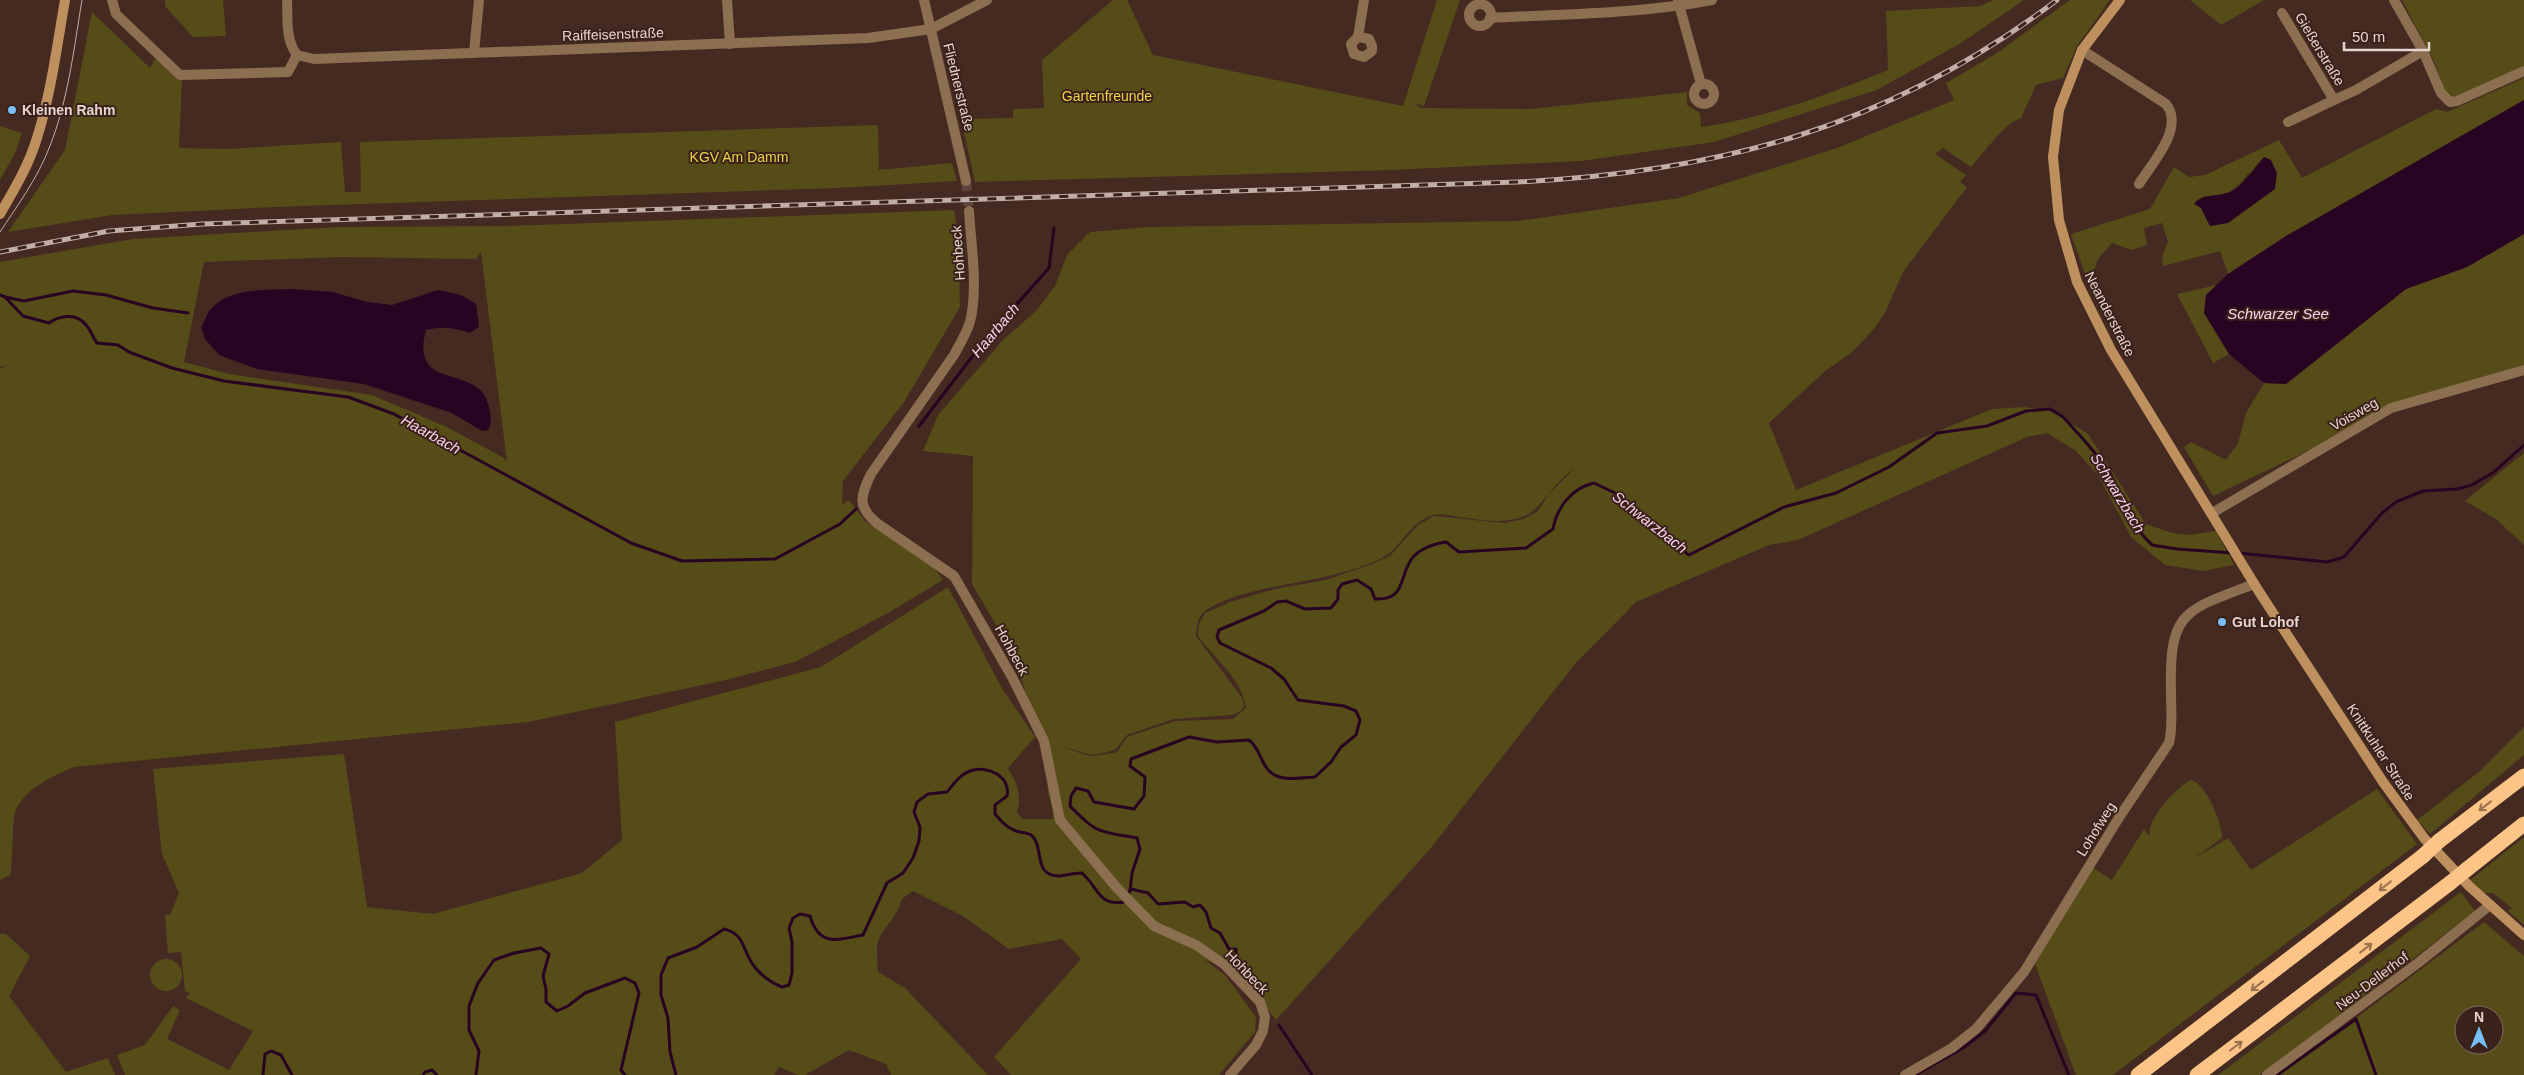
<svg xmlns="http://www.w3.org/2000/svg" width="2524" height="1075" font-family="Arial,sans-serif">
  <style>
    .green { fill: #554c18; fill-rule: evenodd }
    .water { fill: #290422 }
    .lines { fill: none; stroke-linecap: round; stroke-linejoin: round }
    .stream { stroke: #290422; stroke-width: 3 }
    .street-tunnel { stroke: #5d443c; stroke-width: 10; stroke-dasharray: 10 5; stroke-linecap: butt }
    .street { stroke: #8b6f50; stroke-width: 10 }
    .secondary { stroke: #bd905e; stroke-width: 10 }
    .highway { stroke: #fcc486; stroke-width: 15 }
    .tram { stroke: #c1aea7; stroke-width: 1 }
    .rail-casing { stroke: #c1aea7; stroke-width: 5 }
    .rail { stroke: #3a2119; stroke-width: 3; stroke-dasharray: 9; stroke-linecap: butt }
    .highway-bridge { stroke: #fcc486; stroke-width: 15 }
    .oneway { stroke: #9b7250 }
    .poi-dot { fill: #78bff8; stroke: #3a2119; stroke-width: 2 }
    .labels { text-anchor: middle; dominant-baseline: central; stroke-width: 4; stroke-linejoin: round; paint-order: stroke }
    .street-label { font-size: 14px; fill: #e6d5cf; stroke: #3a2119 }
    .park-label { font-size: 14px; fill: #ecd446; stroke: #3a2119 }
    .poi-label { font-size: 14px; font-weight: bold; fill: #e6d5cf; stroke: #3a2119; text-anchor: start }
    .water-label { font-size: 15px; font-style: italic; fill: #fbd0ef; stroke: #3a2119 }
  </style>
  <rect width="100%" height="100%" fill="#452a22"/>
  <g class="green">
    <path d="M 165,0 L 223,0 L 226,36 L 193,37 L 165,6 Z"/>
    <path d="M 1113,0 L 1127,0 L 1153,55 L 1403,106 L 1437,0 L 1460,0 L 1424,106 L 1415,103 L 1420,108 L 1532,109 L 1687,92 L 1687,105 L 1700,113 L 1701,127 C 1766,118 1827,95 1888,70 L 1886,11 L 1981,6 L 1993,0 L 2024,0 L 1961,43 L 1877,90 L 1714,142 L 1581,161 L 1391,170 L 975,182 L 961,119 L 1013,118 L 1013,109 L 1044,108 L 1042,60 Z"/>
    <path d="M 2070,0 L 2110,0 L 2077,46 L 2063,78 L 2036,85 L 2021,118 L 2011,123 L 1998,135 L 1971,167 L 1943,148 L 1935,154 L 1966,175 L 1960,182 L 1967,187 L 1903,272 L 1885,313 L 1873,330 L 1852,352 L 1824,372 L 1769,423 L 1796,490 L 1992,409 L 2024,407 L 2051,411 L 2088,434 L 2146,524 L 2172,533 L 2189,535 L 2216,531 L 2234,565 L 2203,571 L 2165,565 L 2131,537 L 2098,475 L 2076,451 L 2047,433 L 2027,437 L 1798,540 L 1769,545 L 1636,602 L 1575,664 L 1430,849 L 1276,1020 L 1238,972 L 1205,960 L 1225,975 L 1256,1017 L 1255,1032 L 1219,1075 L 1011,1075 L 994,1057 L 1081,959 L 1062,939 L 1009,949 L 963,916 L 913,891 C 896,902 904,901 895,915 C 875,943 876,937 878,972 L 905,988 L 988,1075 L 891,1075 L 886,1064 L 849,1050 L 805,1075 L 798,1075 L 779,1067 L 774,1075 L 125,1075 L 117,1055 L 145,1045 L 173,1006 L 180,1010 L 167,1039 L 229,1070 L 253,1031 L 186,998 L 190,993 L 185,991 L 181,952 L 168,953 L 165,915 L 170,915 L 179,893 L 162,854 L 153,769 L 344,754 L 367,907 L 433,914 L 582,873 L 622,840 L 615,722 L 821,667 L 948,587 L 1003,690 L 1035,737 L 1008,768 C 1016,782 1023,795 1017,812 L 1022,819 L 1053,819 C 1055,804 1041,789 1051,775 L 1019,671 L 1009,647 L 972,584 L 973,456 L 923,451 L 938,415 L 1004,339 L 1037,310 L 1055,286 L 1067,255 L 1090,232 L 1148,227 L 1518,221 L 1679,198 L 1837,148 L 1954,100 L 1946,83 L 1997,53 ZM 1574,469 L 1548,495 L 1538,511 L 1524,519 L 1504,523 L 1434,516 L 1418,525 L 1390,556 L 1372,564 L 1326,580 L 1275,589 L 1230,602 L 1205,613 L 1199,624 L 1198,636 C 1215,659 1242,679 1246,708 L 1233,719 L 1175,721 L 1127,737 L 1117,752 L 1108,754 L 1089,756 L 1056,745 L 1091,755 L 1108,752 L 1116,749 L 1127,735 L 1174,719 L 1232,715 L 1241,711 L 1244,706 L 1242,698 L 1196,636 C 1197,628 1197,617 1204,612 C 1231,591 1290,585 1324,577 C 1342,573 1377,564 1391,552 C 1405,539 1413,521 1433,515 C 1440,513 1451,515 1459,517 C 1479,520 1502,524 1522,517 C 1542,510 1553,482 1574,469 Z"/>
    <path d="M 2190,0 L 2264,0 L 2221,25 Z"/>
    <path d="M 2402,0 L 2524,0 L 2524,66 L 2463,94 L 2452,97 L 2445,92 L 2434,61 Z"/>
    <path d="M 92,12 L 150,68 L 157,55 L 182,76 L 179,148 L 226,149 L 341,142 L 345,192 L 361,192 L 360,142 L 878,125 L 879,170 L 952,163 L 957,181 L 837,188 L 274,207 L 113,215 L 8,232 L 65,150 Z"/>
    <path d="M 2524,78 L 2524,100 L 2286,236 L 2228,274 L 2220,251 L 2163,266 L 2162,256 L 2168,242 L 2162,223 L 2144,228 L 2147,245 L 2131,250 L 2112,243 L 2098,259 L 2089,285 L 2071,234 L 2150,209 L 2174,167 L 2189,177 L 2205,175 L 2279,140 L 2302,178 L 2436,109 L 2447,112 ZM 2249,172 L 2246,207 L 2228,223 L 2210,226 L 2201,208 L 2205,196 C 2226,198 2238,188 2249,172 Z"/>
    <path d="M 0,126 L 22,133 L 14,155 L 0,180 Z"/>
    <path d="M 954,210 L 958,234 L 960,307 L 904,402 L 843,481 L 842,505 L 849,500 L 865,521 L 933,566 L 943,580 L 888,613 L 795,662 L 726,680 L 528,722 L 74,767 C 53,776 26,788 16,810 C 11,820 14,859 10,875 L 0,880 L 0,369 L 8,365 L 0,367 L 0,262 L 133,239 L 340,227 L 509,226 ZM 481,252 L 507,462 L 504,458 L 447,427 L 372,395 L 229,374 L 184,362 L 204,262 L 342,257 L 476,259 Z"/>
    <path d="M 2524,234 L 2524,365 L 2393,403 L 2324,443 L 2213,496 L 2184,447 L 2191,442 L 2226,460 L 2238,443 L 2246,413 L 2264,383 L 2286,384 L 2406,289 L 2467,267 Z"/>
    <path d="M 2217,285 L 2206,295 L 2204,313 L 2229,354 L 2213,363 L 2177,294 Z"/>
    <path d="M 2524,453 L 2524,545 L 2496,519 L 2465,501 Z"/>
    <path d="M 2524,727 L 2524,755 L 2430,834 L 2417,820 L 2480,771 Z"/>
    <path d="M 2191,780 C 2205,782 2223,824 2222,838 L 2193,859 L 2228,838 L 2251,870 L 2377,789 L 2417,844 L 2113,1075 L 2076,1075 L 2035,964 L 2092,867 L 2112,880 L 2144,829 L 2150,837 C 2145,821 2177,786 2191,780 Z"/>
    <path d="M 2524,837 L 2524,925 L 2508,911 L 2512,908 L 2493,893 L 2484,893 L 2469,881 Z"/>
    <path d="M 2461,892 L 2475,911 L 2288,1055 L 2260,1075 L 2218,1075 Z"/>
    <path d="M 2484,922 L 2524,956 L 2524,1075 L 2280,1075 ZM 2464,1015 L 2494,1015 L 2494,1045 L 2464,1045 Z"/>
    <path d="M 0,934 L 6,934 L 30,956 L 9,996 L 66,1072 L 108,1058 L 115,1075 L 0,1075 Z"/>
    <circle cx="166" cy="975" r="16"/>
  </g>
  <g class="water">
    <path d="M 2524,100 L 2524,234 L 2467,267 L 2406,289 L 2286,384 L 2264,383 L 2229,354 L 2204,313 L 2206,295 L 2228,274 L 2286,236 Z"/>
    <path d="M 2264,157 L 2271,160 L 2277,173 L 2275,189 L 2228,223 L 2210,226 L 2201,208 L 2194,204 C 2203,191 2224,199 2237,188 C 2246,181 2255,166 2264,157 Z"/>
    <path d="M 292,289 L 332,292 L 368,302 L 392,305 L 438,290 L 461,295 L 476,304 L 479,327 L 470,333 C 455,328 442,326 426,330 C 409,395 480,361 489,407 C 491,415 492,423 488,430 L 482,431 L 452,413 L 364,384 L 257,369 L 219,355 L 205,339 L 201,328 C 204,323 206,315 210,310 C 227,288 266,290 292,289 Z"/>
  </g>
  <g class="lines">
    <g class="stream">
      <path d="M 0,295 L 5,297 L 23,316 L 49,323 C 60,315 77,313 86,325 C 91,330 93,338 97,343 L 118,345 L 129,352 L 172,368 L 224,381 L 348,397 L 394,414 L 631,543 L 682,561 L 775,559 L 840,524 L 856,509"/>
      <path d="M 5,297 L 24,301 L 73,291 L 106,295 L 153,308 L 188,313"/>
      <path d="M 919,426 L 985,340 L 1049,268 L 1054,228"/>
      <path d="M 2239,553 L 2327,562 L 2344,557 L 2382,513 L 2396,502 L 2423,491 L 2457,489 L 2472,485 L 2494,472 L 2524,445"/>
      <path d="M 1131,889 L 1148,893 L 1158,904 L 1185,902 L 1193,907 L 1200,905 L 1206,912 L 1211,928 L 1220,933 L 1229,949 L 1236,949 L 1236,953 L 1231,960"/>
      <path d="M 1279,1025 L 1312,1075"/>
      <path d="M 263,1075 L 265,1054 L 271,1051 L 281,1055 L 292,1075"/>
      <path d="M 423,1075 L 425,1072 L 432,1070 L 437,1075"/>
      <path d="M 476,1075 L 479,1051 L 469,1030 L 469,1006 L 478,983 L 494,960 L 514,953 L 541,948 L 549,954 L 543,976 L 546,989 L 546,1002 L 557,1011 L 568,1006 L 585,993 L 625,978 L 635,983 L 639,993 L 621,1070 L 625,1075"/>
      <path d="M 676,1075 L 670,1052 L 668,1018 L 661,995 L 661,975 L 668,958 L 697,947 L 724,929 C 740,933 742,942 748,956 C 755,971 768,981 782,987 L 789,985 L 792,973 L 792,942 L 789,928 L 793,918 L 800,914 L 810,916 C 819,947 837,940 863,935 L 887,883 L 903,873 L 913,858 L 919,841 L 920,827 L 914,812 L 917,802 L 928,794 L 947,792 C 954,784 959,775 970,771 C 987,765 1011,776 1007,796 L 995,805 L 995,814 C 1001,821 1007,828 1016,831 C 1021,833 1027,832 1031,835 C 1045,846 1032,876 1059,876 C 1067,875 1074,873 1082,873 C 1099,888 1098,906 1124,902 L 1130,891 L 1132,873 L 1140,849 L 1137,838 C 1099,831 1098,835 1070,806 L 1071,796 L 1076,788 L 1088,791 L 1094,802 L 1134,809 L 1144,796 L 1145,777 L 1130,766 L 1131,759 L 1189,737 L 1217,742 L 1249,740 C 1259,748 1259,757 1266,767 C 1276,783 1299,778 1315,777 L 1331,762 L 1341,747 L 1356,735 L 1360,720 L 1356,711 L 1344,706 L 1298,700 L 1284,679 L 1271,668 L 1220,643 L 1217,637 L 1219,630 L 1264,611 L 1277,602 L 1286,601 L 1305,609 L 1331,608 L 1338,599 L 1338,590 L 1342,584 L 1357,580 L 1371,589 L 1375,599 C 1408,601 1398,573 1414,556 C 1422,548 1436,543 1446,542 L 1459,552 L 1526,548 L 1553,529 C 1557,507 1572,488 1594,483 L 1615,493 L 1639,517 L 1689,555 L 1784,507 L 1836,493 L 1889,467 L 1937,433 L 1987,426 L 2026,411 L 2050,409 L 2063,417 L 2084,440 L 2108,469 L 2138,530 L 2152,545 L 2177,549 L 2233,553"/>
      <path d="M 1915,1075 L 1963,1048 L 1985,1031 L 2016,993 L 2036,995 L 2069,1075"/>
      <path d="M 2277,1075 L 2356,1019 L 2376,1075"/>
    </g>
    <path class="street-tunnel" d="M 966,181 L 969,211"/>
    <g class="street">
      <path d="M 112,0 L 116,14 L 180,75 L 288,72 L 297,55"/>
      <path d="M 287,0 C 288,19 285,39 297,55 L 314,59 L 868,38 L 931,29 L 987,0"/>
      <path d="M 727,0 L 730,44"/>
      <path d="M 924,0 L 966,181"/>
      <path d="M 2394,0 L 2423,51 L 2441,93 L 2450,102 L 2457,101 L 2524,71"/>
      <path d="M 1678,1 L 1701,84"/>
      <circle cx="1480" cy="15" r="11"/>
      <path d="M 2282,13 L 2334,100 L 2356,90 L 2423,51"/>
      <path d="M 1490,18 C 1564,14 1639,14 1712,0"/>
      <path d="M 1358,37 L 1369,39 L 1372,46 L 1372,51 L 1364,57 L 1354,54 L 1351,44 L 1358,37 L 1364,0"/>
      <path d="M 2082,50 L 2166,104 C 2185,128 2152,163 2139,184"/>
      <path d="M 474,53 L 479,0"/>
      <circle cx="1704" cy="94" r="10"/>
      <path d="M 2288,122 L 2334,100"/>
      <path d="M 969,211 C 971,244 977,279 972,312 C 970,328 961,342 954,355 L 871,474 C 860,497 857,507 878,524 L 954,576 L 1012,677 L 1044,741 L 1060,820 L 1117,888 L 1154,926 L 1196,945 L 1225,965 L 1260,1002 L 1265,1017 L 1263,1031 L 1256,1045 L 1230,1075"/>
      <path d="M 2212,513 L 2391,408 L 2524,370"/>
      <path d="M 1905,1075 L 1952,1048 L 1976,1029 L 2024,972 L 2120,816 L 2169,743 C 2173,727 2171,710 2171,693 C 2169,611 2183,611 2254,584"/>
      <path d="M 2267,1075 L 2418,963 L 2490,905"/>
    </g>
    <g class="secondary">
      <path d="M 2120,0 L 2082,50 L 2059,110 L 2053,157 L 2059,220 L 2077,282 L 2111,350 L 2258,590 L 2383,782 L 2424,838 L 2469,886 L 2524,935"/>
      <path d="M 0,214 C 14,190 29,165 37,138 C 51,93 57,46 65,0"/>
    </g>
    <g class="highway">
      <path d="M 2439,841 L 2524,776"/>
      <path d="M 2466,870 L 2524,824"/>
      <path d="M 2138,1075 L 2423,856"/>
      <path d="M 2197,1075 L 2450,883"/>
    </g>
    <path class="tram" d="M 0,232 C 15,209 32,186 44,160 C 67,110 73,54 82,0"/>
    <defs>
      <path id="rail" d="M 0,252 L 109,231 L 202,224 L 1517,182 C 1723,172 1890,126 2057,0"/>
    </defs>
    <use href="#rail" class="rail-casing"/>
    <use href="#rail" class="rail"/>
    <g class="highway-bridge">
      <path d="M 2423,856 L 2439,841"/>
      <path d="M 2450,883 L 2466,870"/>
    </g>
  </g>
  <defs><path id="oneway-shaft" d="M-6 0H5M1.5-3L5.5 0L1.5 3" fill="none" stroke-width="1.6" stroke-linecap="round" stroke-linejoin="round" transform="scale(1.25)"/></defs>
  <g class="oneway">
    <use href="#oneway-shaft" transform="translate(2485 806) rotate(142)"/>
    <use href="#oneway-shaft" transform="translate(2385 886) rotate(142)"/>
    <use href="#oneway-shaft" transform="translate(2366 948) rotate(-38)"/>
    <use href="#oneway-shaft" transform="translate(2257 986) rotate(142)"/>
    <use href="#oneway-shaft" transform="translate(2236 1046) rotate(-37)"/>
  </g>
  <g class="poi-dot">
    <circle cx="12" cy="110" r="5"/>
    <circle cx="2222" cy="622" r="5"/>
  </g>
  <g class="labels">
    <g class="street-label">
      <text transform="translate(613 34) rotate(-2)">Raiffeisenstraße</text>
      <text transform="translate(2320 49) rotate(59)">Gießerstraße</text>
      <text transform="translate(959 87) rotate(76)">Fliednerstraße</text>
      <text transform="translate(958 253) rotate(-94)">Hohbeck</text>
      <text transform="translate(2110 314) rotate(63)">Neanderstraße</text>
      <text transform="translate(2354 414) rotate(-30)">Voisweg</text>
      <text transform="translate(1012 650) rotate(61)">Hohbeck</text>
      <text transform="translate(2381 752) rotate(57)">Knittkuhler Straße</text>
      <text transform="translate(2096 829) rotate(-58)">Lohofweg</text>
      <text transform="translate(1247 972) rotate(46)">Hohbeck</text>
      <text transform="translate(2372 981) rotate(-37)">Neu-Dellerhof</text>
    </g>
    <g class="park-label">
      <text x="1107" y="96">Gartenfreunde</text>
      <text x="739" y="157">KGV Am Damm</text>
    </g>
    <g class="poi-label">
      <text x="22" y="110">Kleinen Rahm</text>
      <text x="2232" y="622">Gut Lohof</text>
    </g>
    <g class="water-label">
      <text x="2278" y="313">Schwarzer See</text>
      <text transform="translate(995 330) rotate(-50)">Haarbach</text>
      <text transform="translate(431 434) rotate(29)">Haarbach</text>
      <text transform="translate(2118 493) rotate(59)">Schwarzbach</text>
      <text transform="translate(1650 522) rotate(38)">Schwarzbach</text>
    </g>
  </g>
  <g transform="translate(2479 1030)"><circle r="24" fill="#3a2119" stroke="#7f6962"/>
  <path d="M0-4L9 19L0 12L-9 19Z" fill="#78bff8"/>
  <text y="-8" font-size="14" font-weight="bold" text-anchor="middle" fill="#e6d5cf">N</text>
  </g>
  <path d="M2344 42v8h85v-8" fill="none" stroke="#e6d5cf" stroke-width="2.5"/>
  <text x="2352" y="42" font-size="15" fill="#e6d5cf" stroke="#3a2119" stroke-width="4" paint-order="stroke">50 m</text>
</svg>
